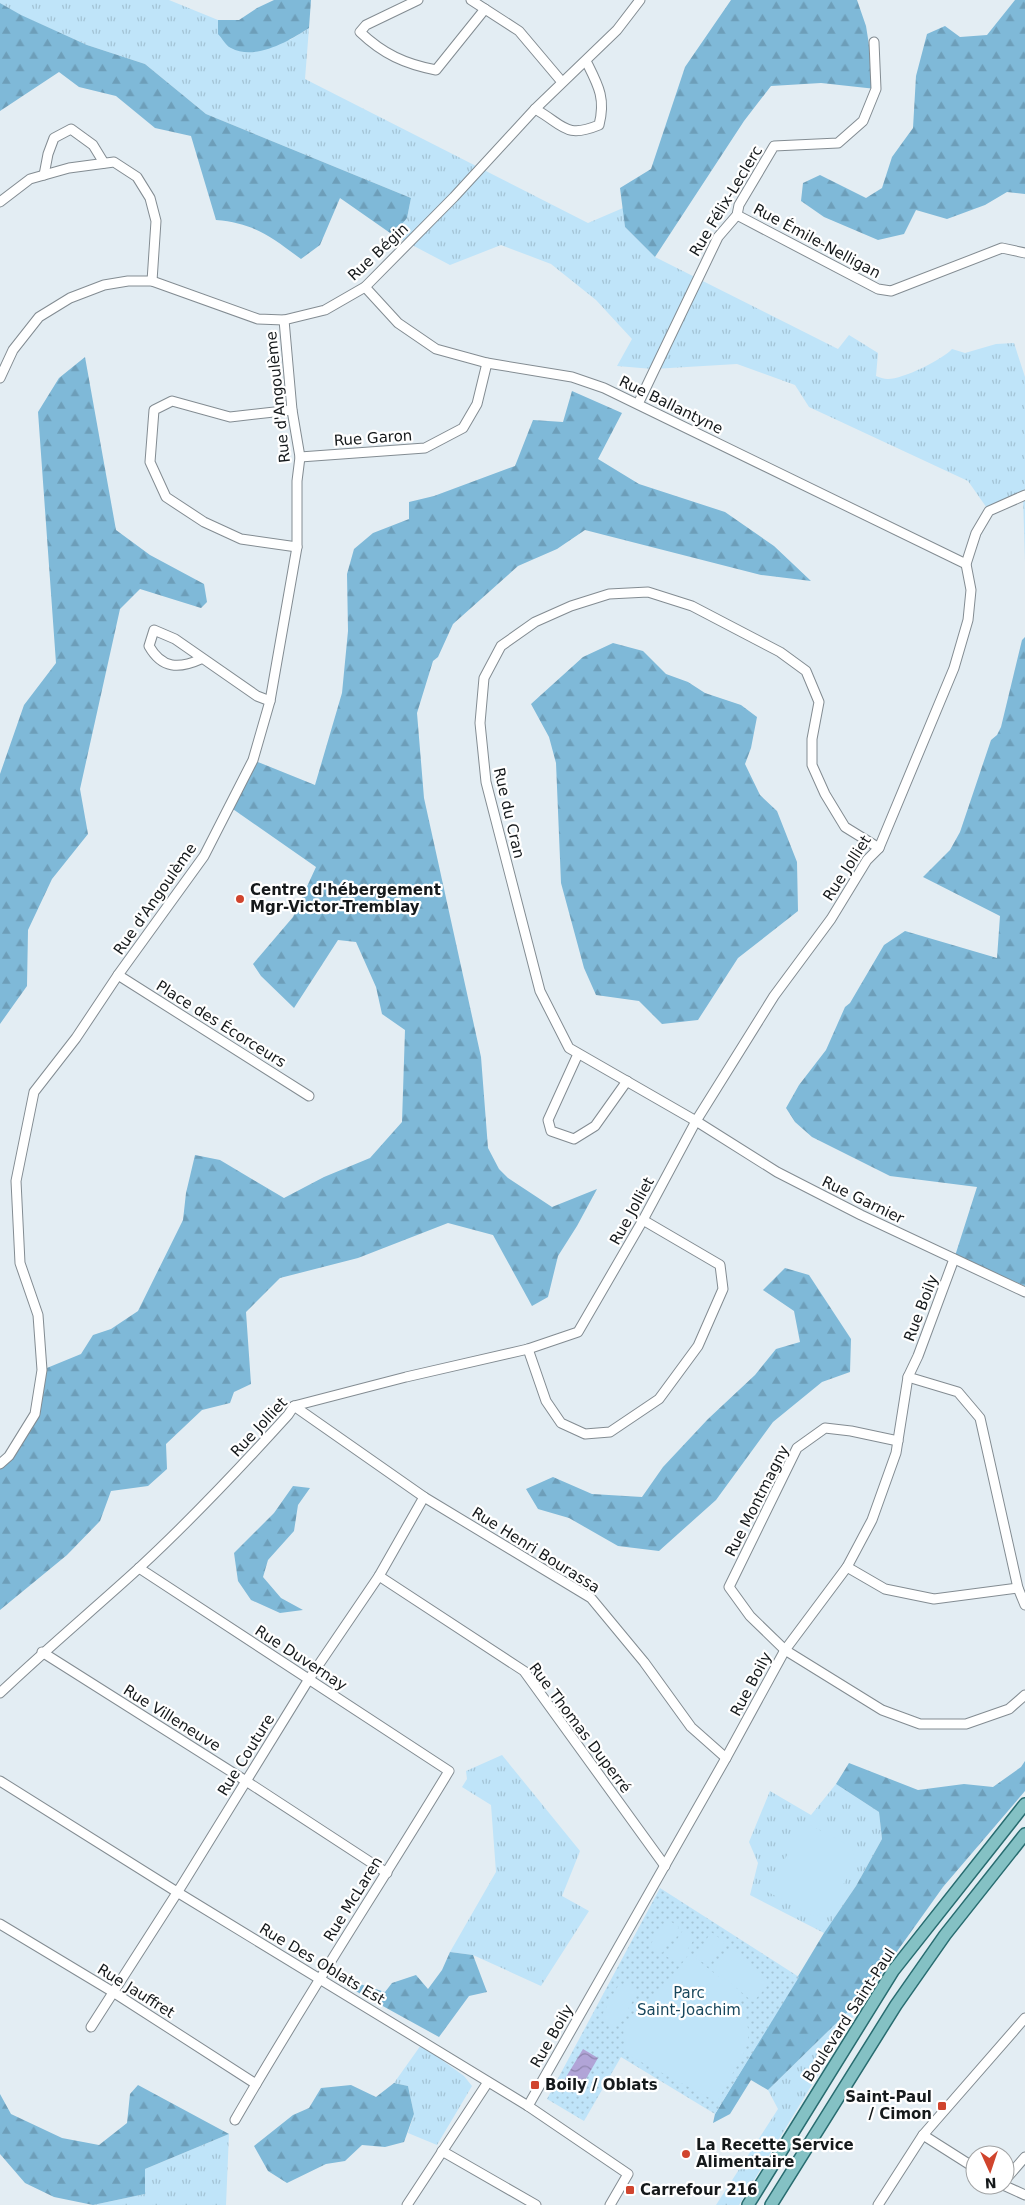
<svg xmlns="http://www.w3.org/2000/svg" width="1025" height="2205" font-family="'DejaVu Sans',sans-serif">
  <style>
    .grass { fill: url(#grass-tufts) }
    .forest { fill: url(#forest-firs) }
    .park { fill: url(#park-dots) }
    .pitch { fill: #bfe4f9 }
    .water { fill: url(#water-waves) }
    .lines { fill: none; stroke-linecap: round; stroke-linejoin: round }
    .minor-casing { stroke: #838c92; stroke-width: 11 }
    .major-casing { stroke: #286c70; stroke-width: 14 }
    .minor { stroke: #fff; stroke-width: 9 }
    .major { stroke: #84c1c4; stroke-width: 11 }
    .poi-dot { fill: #d0442d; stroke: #fff; stroke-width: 2 }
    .labels { text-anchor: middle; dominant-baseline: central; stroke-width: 4.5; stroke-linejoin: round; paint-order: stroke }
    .street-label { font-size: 15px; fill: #15191b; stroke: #fff }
    .poi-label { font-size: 15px; font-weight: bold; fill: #15191b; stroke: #fff; text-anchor: start }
    .park-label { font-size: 15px; fill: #18475d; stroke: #fff }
  </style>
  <defs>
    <pattern id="grass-tufts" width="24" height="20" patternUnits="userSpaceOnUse" patternTransform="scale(1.25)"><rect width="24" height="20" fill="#bfe4f9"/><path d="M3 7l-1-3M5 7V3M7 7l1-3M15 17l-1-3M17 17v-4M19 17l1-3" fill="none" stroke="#a3c3d5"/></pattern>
    <pattern id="forest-firs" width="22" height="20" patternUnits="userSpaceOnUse" patternTransform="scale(1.25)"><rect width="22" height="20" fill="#7fb9d8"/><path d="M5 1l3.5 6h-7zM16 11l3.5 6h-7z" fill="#6d9eb9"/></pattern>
    <pattern id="park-dots" width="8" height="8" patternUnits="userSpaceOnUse" patternTransform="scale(1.25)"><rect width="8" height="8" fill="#bfe4f9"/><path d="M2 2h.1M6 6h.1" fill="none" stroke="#a3c3d5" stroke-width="1.8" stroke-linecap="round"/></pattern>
    <pattern id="water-waves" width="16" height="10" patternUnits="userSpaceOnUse" patternTransform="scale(1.25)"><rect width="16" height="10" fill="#b1a4d7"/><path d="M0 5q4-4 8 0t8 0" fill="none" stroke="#8f85ae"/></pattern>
  </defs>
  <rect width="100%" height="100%" fill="#e3edf3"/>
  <g class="grass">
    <path d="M 0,0 L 169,0 L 218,20 L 218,34 L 290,40 L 309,28 L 305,79 L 588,223 L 623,208 L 625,227 L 655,257 L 838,349 L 849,335 L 878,353 L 876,376 C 879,377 884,379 888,379 C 903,379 942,360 952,349 L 965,353 L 996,344 L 1014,343 L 1025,377 L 1025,562 L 1023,496 L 989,511 L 968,481 L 809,407 L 795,385 L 737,364 L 653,369 L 617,366 L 632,339 L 596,300 L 551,264 L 501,245 L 450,265 L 393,235 L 407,218 L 411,198 L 206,114 L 145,64 L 87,45 L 20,15 L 0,3 Z"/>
    <path d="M 502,1755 L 580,1851 L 562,1896 L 589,1911 L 541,1986 L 473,1955 L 450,1952 L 496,1872 L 491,1805 L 462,1787 L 467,1779 L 466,1771 Z"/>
    <path d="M 836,1784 L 879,1812 L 882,1839 L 856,1886 L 824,1933 L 750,1895 L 758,1863 L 749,1842 L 770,1791 L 811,1815 Z"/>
    <path d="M 868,1992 L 739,2205 L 716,2205 L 778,2109 L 768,2090 Z"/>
    <path d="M 421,2045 L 464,2076 L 472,2086 L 437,2145 L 408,2133 L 414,2114 L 408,2086 L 394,2083 Z"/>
    <path d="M 229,2134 L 226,2205 L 93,2205 L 145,2194 L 145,2169 Z"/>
  </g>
  <g class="forest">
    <path d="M 274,0 L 311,0 L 309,28 C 289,41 255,61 231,48 C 226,46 222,38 218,34 L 218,20 L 239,20 L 257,8 Z"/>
    <path d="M 731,0 L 857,0 L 866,26 L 876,89 L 821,83 L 771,86 L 744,121 L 655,257 L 625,227 L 620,188 L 651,169 L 685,67 Z"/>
    <path d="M 1015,0 L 1025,0 L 1025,194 L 1007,192 L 985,205 L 947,219 L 916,210 L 904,234 L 878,240 L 824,217 L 801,201 L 803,183 L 820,175 L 866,198 L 882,188 L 892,157 L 913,128 L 916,76 L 927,34 L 945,26 L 960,37 L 987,35 Z"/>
    <path d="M 0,3 L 21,15 L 87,45 L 145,64 L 206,114 L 411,198 L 407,218 L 393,235 L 340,198 L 320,245 L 301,259 C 271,237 254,223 216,220 L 191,136 L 155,128 L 116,96 L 79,87 L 59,72 L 0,111 Z"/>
    <path d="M 85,357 L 116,530 L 150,555 L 204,584 L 207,602 L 201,608 L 140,589 L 120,609 L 80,789 L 88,834 L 52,879 L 28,930 L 27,986 L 0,1024 L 0,774 L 24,705 L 56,663 L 38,412 L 59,378 Z"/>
    <path d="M 572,391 L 622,413 L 598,459 L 639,484 L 725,512 L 774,546 L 811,581 L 761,575 L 585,530 L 557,549 L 518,566 L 453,624 L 438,657 L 433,661 L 417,713 L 424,798 L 481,1057 L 488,1148 L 499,1169 L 508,1178 L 552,1207 L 597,1189 L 577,1226 L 558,1256 L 548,1297 L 532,1306 L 493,1235 L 448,1223 L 358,1258 L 280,1278 L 246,1312 L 251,1384 L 234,1392 L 230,1403 L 202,1410 L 166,1444 L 167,1469 L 148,1486 L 111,1491 L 100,1521 L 67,1555 L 0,1610 L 0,1464 L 35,1414 L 42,1370 L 81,1354 L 93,1335 L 111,1329 L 138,1311 L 183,1220 L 186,1193 L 195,1155 L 220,1160 L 284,1198 L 324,1177 L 370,1158 L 402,1122 L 405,1030 L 382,1014 L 376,987 L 356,942 L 338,940 L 294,1008 L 261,976 L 253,964 L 293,917 L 316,867 L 230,807 L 253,760 L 315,785 L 342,693 L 348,631 L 347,574 L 354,549 L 373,533 L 409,519 L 409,502 L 434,496 L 515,466 L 533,420 L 563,422 Z"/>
    <path d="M 1025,637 L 1025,1286 L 955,1256 L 977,1187 L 890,1176 L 812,1137 L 795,1122 L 786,1108 L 799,1085 L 826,1050 L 845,1007 L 850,1003 L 884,945 L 905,931 L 997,958 L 1000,916 L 923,877 L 950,850 L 960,832 L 991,740 L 997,735 L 1001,727 L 1022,640 Z"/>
    <path d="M 613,643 L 643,651 L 666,674 L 688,682 L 705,693 L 741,705 L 757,717 L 751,748 L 745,764 L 760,795 L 777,811 L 797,862 L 798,911 L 738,958 L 698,1020 L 662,1024 L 639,1001 L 596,995 L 584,968 L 561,883 L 556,763 L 549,737 L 531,704 L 583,657 Z"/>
    <path d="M 785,1268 L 809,1275 L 851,1339 L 850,1372 L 822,1382 L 773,1422 L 716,1500 L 659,1551 L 618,1546 L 569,1518 L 538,1509 L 526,1489 L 553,1477 L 592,1494 L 642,1497 L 663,1467 L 708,1419 L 755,1375 L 776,1349 L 800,1342 L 794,1311 L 763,1290 Z"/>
    <path d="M 293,1486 L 310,1488 L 298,1505 L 294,1531 L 268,1560 L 263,1577 L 281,1598 L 303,1610 L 280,1613 L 251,1600 L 238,1581 L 234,1553 L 274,1513 Z"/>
    <path d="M 1025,1761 L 1025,1791 L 943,1887 L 868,1992 L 768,2090 L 751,2080 L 730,2114 L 713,2123 L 715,2114 L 824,1933 L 856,1886 L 882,1839 L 879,1812 L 836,1784 L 849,1763 L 918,1790 L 964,1784 L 993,1787 L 1021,1767 Z"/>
    <path d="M 450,1952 L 473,1955 L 487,1992 L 469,1996 L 439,2037 L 341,1983 L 344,1979 L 385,1992 L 392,1983 L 416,1975 L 428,1989 L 442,1970 Z"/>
    <path d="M 394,2083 L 408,2086 L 414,2114 L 404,2142 L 385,2147 L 362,2145 L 345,2161 L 326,2164 L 287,2183 L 268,2171 L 254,2146 L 293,2115 L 309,2108 L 321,2088 L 351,2085 L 376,2097 Z"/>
    <path d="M 138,2085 L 229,2134 L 145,2169 L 145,2194 L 93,2205 L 54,2197 L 25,2183 L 0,2154 L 0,2094 L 11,2114 L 62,2138 L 99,2145 L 127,2123 L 130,2094 Z"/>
  </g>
  <path class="park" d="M 660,1888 L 799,1977 L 715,2114 L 621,2057 L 584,2121 L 547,2099 Z"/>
  <g class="pitch">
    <path d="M 806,1823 L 852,1847 L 856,1863 L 828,1910 L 816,1917 L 766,1891 Z"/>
    <path d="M 667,1919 L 679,1927 L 662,1953 L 650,1945 Z"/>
    <path d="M 683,1930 L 695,1938 L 678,1964 L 666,1956 Z"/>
    <path d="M 711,1932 L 725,1942 L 709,1966 L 695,1958 L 738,1992 L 748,2028 L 748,2042 L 743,2055 L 717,2102 L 626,2054 L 623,2028 L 678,1969 L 689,1954 L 695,1958 Z"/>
    <path d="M 732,1948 L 771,1982 L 753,2002 L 714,1969 Z"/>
    <path d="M 626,1983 L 636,1990 L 637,1993 L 620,2024 L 614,2026 L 603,2020 L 602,2015 L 618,1986 Z"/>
  </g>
  <path class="water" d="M 583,2049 L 598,2058 L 579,2091 L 563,2082 Z"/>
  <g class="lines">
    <defs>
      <g id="minor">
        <path d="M 418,0 L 366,25 L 360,32 C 383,54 405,64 436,70 L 485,9"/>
        <path d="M 471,0 L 519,31 L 562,82"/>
        <path d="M 535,109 C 564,125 565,139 599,125 C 606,98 598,85 586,61"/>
        <path d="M 44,175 L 48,154 L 54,138 L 71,129 L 93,145 L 104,163"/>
        <path d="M 0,202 L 30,179 L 69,168 L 114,162 L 137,177 L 150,198 L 156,221 L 152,281"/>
        <path d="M 737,215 L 878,289 L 891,291 L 1002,248 L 1025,253"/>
        <path d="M 365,287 L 398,323 L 436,349 L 487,363 L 572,377 L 604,388 L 966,564"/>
        <path d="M 0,378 L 13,350 L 39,317 L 70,298 L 104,285 L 128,281 L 152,281 L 258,319 L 284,320 L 325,310 L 365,287 L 454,197 L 535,109 L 617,30 L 640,0"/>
        <path d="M 638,404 L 718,237 L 737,215 L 739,205 L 774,146 L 838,143 L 863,121 L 876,89 L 874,42"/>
        <path d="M 292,410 L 230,417 L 172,401 L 154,410 L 150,462 L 166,497 L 204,522 L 241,539 L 297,547"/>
        <path d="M 300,457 L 425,448 L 463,428 L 477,404 L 487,363"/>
        <path d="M 201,659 C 179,669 162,669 149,646 L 154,630 L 175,639 L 257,696 L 270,701"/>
        <path d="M 879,848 L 845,827 L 825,794 L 812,765 L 812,739 L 819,702 L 806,671 L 780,652 L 692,606 L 648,592 L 609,594 L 571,606 L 535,622 L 501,646 L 484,678 L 480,723 L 486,782 L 540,991 L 569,1048 L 696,1121 L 777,1172 L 861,1215 L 1025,1292"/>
        <path d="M 118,975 L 309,1096"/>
        <path d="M 578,1054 L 548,1120 L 551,1131 L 574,1139 L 595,1126 L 627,1081"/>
        <path d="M 528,1349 L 546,1401 L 561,1423 L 585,1434 L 610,1432 L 659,1399 L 698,1346 L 723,1289 L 720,1265 L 643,1220"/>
        <path d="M 908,1377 L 958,1392 L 980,1418 L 1018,1588 L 1025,1605"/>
        <path d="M 294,1406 L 424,1497 L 591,1598 L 644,1662 L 691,1727 L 726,1758"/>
        <path d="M 898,1441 L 851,1431 L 825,1428 L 797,1448 L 729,1587 L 750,1616 L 785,1650 L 882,1710 L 920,1724 L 966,1724 L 1009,1709 L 1025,1695"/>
        <path d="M 0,1464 L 9,1456 L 35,1414 L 42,1370 L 38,1315 L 20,1263 L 16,1181 L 34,1092 L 76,1038 L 118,975 L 204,856 L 253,760 L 270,701 L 297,547 L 297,481 L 300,457 L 292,410 L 284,320"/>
        <path d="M 847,1567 L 885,1589 L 934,1599 L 1018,1588"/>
        <path d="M 139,1568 L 449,1771 C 378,1888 303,2002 235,2120"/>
        <path d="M 379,1576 L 524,1671 L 665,1866"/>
        <path d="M 42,1652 L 246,1781 L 387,1873"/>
        <path d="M 0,1693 C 45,1650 93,1610 139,1568 C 191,1520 240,1468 288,1415 L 294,1406 L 406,1377 L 528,1349 L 578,1332 L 643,1220 L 696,1121 L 774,996 L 831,919 L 867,860 L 879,848 L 954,668 L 968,620 L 971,590 L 966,564 L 976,533 L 989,511 L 1025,495"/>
        <path d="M 0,1781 L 177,1892 L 528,2106 L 628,2174 L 610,2205"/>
        <path d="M 0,1924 L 113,1992 L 256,2084"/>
        <path d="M 91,2027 L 182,1885 L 309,1679 L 379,1576 L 424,1497"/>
        <path d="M 528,2106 L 726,1758 L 785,1650 L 847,1567 L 872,1520 L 896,1453 L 908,1377 L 918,1356 L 954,1259"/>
        <path d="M 923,2135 L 975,2168"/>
        <path d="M 442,2151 L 536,2205"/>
        <path d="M 1005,2180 L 1025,2157"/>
        <path d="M 1003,2185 L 1025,2195"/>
        <path d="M 407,2205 L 488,2082"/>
        <path d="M 878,2205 L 923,2135 L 1025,2018"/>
      </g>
      <g id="major">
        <path d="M 748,2205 L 893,1971 L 1025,1804"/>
        <path d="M 771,2205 L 896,2005 L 945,1935 L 1025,1834"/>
      </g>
    </defs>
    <use href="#minor" class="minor-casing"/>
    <use href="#major" class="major-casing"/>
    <use href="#minor" class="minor"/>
    <use href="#major" class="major"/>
  </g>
  <g class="poi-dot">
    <circle cx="240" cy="899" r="5"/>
    <rect x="530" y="2080" width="10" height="10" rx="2.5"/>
    <rect x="937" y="2101" width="10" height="10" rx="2.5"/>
    <circle cx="686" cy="2154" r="5"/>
    <rect x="625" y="2185" width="10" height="10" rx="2.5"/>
  </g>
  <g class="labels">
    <g class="street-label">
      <text transform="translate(726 201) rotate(-59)">Rue Félix-Leclerc</text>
      <text transform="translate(817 241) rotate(28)">Rue Émile-Nelligan</text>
      <text transform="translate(378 252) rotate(-43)">Rue Bégin</text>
      <text transform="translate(278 397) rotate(-96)">Rue d'Angoulème</text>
      <text transform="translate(671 405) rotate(26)">Rue Ballantyne</text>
      <text transform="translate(373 438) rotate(-4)">Rue Garon</text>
      <text transform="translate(509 813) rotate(77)">Rue du Cran</text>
      <text transform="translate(847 868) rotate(-57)">Rue Jolliet</text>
      <text transform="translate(155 899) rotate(-55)">Rue d'Angoulème</text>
      <text transform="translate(221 1024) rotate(32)">Place des Écorceurs</text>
      <text transform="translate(863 1200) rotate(26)">Rue Garnier</text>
      <text transform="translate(632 1211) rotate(-61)">Rue Jolliet</text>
      <text transform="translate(921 1308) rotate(-69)">Rue Boily</text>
      <text transform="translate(259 1427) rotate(-47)">Rue Jolliet</text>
      <text transform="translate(757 1501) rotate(-63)">Rue Montmagny</text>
      <text transform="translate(536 1550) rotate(32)">Rue Henri Bourassa</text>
      <text transform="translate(301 1658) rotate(33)">Rue Duvernay</text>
      <text transform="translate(751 1684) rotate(-62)">Rue Boily</text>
      <text transform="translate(172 1718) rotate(32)">Rue Villeneuve</text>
      <text transform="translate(580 1728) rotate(53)">Rue Thomas Duperré</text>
      <text transform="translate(246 1755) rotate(-58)">Rue Couture</text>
      <text transform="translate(353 1899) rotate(-58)">Rue McLaren</text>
      <text transform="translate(322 1964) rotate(31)">Rue Des Oblats Est</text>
      <text transform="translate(136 1991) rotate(32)">Rue Jauffret</text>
      <text transform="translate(849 2015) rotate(-57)">Boulevard Saint-Paul</text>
      <text transform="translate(552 2036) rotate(-60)">Rue Boily</text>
    </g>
    <g class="poi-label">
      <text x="250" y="890">Centre d'hébergement<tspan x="250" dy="17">Mgr-Victor-Tremblay</tspan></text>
      <text x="545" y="2085">Boily / Oblats</text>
      <text x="932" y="2097" text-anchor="end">Saint-Paul<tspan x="932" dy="17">/ Cimon</tspan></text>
      <text x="696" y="2145">La Recette Service<tspan x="696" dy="17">Alimentaire</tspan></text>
      <text x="640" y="2190">Carrefour 216</text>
    </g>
    <g class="park-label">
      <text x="689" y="1993">Parc<tspan x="689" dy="17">Saint-Joachim</tspan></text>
    </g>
  </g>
  <g transform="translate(990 2170) rotate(177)"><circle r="24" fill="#ffffff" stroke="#a1a3a4"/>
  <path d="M0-4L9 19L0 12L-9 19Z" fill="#d0442d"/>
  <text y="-8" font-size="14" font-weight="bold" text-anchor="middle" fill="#15191b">N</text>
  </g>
</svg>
